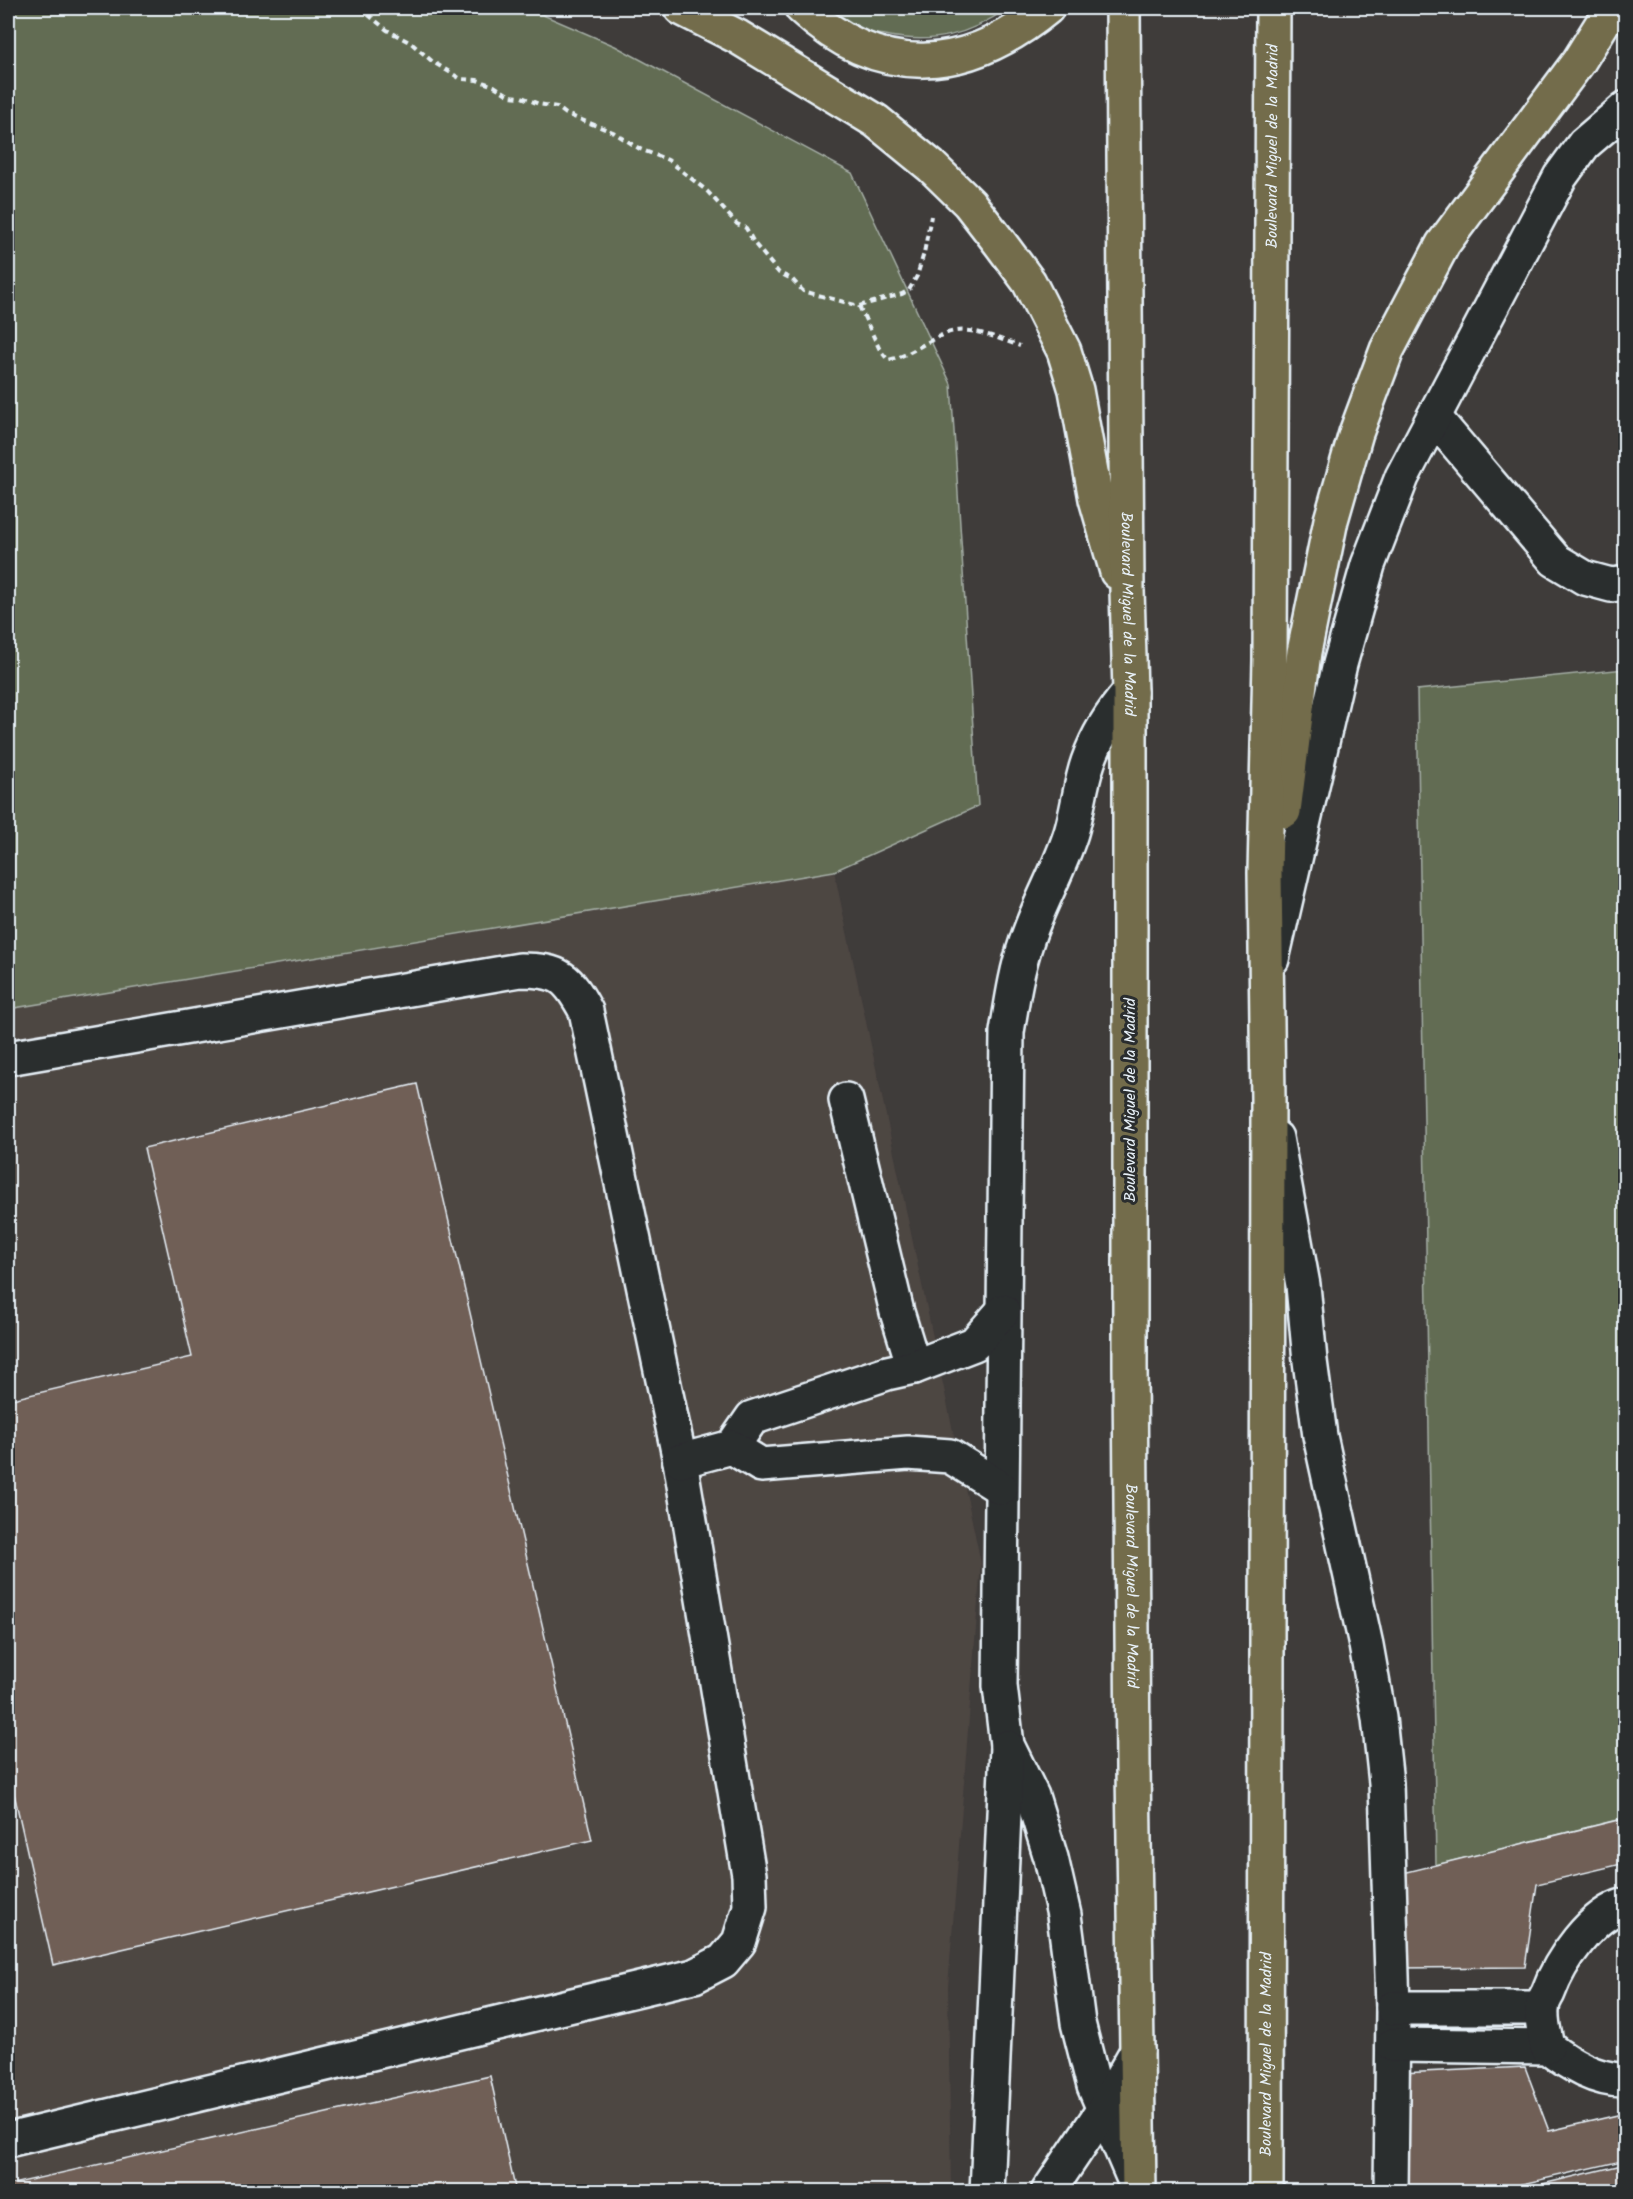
<svg xmlns="http://www.w3.org/2000/svg" width="1633" height="2199" font-family="Kalam,sans-serif">
  <style>
    .built { fill: #4e4643 }
    .green { fill: #626c53; stroke: #a5aea6; stroke-width: 1.5 }
    .building { fill: #705f57; stroke: #e8f1f8; stroke-width: 1.5 }
    .lines { fill: none; stroke-linecap: round; stroke-linejoin: round }
    .minor-casing { stroke: #e8f1f8; stroke-width: 38 }
    .highway-casing { stroke: #e8f1f8; stroke-width: 38 }
    .path { stroke: #e8f1f8; stroke-width: 4; stroke-dasharray: 6 4.5; stroke-linecap: butt }
    .minor { stroke: #2a2d2e; stroke-width: 33 }
    .highway { stroke: #736c4b; stroke-width: 33 }
    .labels { text-anchor: middle; dominant-baseline: central; stroke-width: 6; stroke-linejoin: round; paint-order: stroke }
    .street-label { font-size: 16px; fill: #e8f1f8; stroke: #2a2d2e }
  </style>
  <rect width="100%" height="100%" fill="#3f3c3a"/>
  <filter id="ink" filterUnits="userSpaceOnUse"><feTurbulence type="fractalNoise" baseFrequency=".0167" numOctaves="2"/><feDisplacementMap in="SourceGraphic" scale="12" xChannelSelector="R" yChannelSelector="G"/><feConvolveMatrix kernelMatrix="1 2 1 2 8 2 1 2 1" color-interpolation-filters="sRGB"/></filter>
  <g filter="url(#ink)">
    <path class="built" d="M 834,871 L 981,1563 L 948,1987 L 951,2191 L 8,2192 L 8,1009 Z"/>
    <g class="green">
      <path d="M 8,8 L 527,8 L 615,46 L 852,173 L 951,384 L 978,806 L 834,871 L 8,1009 Z"/>
      <path d="M 826,8 L 1008,8 C 969,35 933,45 885,35 C 877,34 868,34 862,30 C 850,24 838,15 826,8 Z"/>
      <path d="M 1625,669 L 1625,1818 L 1436,1865 L 1417,690 Z"/>
    </g>
    <g class="building">
      <path d="M 417,1084 L 592,1840 L 53,1965 L 8,1767 L 8,1400 L 192,1357 L 144,1148 Z"/>
      <path d="M 1626,1818 L 1626,1863 L 1537,1884 L 1525,1967 L 1398,1968 L 1395,1875 Z"/>
      <path d="M 1525,2067 L 1549,2131 L 1626,2113 L 1626,2160 L 1488,2192 L 1405,2192 L 1401,2073 Z"/>
      <path d="M 490,2076 L 516,2192 L 8,2192 L 8,2185 Z"/>
      <path d="M 1626,2164 L 1626,2192 L 1532,2192 L 1530,2187 Z"/>
    </g>
    <g class="lines">
      <defs>
        <g id="minor">
          <path d="M 1434,417 L 1555,560 L 1585,578 L 1611,585 L 1626,583"/>
          <path d="M 1130,692 C 1112,712 1097,736 1088,762 C 1080,785 1078,810 1071,833 C 1059,871 1038,905 1026,943 C 1016,972 1012,1002 1007,1032 L 1000,1686 L 1007,1745 L 1032,1796 L 1051,1858 L 1064,1915 L 1078,2023 L 1094,2086 L 1139,2191"/>
          <path d="M 1272,959 L 1340,664 L 1368,565 L 1402,477 L 1560,177 L 1584,144 L 1626,108"/>
          <path d="M 8,1058 L 520,970 C 561,970 568,978 586,1011 L 680,1461 L 749,1875 L 750,1907 L 739,1942 L 723,1961 L 694,1976 L 8,2140"/>
          <path d="M 846,1100 L 897,1312 L 914,1367"/>
          <path d="M 1276,1138 L 1303,1285 L 1310,1361 L 1320,1436 L 1366,1645 L 1379,1718 L 1386,1783 L 1393,2008 L 1391,2192"/>
          <path d="M 732,1447 L 752,1418 L 887,1373 L 914,1367 L 974,1344 L 1003,1311"/>
          <path d="M 680,1461 L 732,1447 L 761,1465 L 908,1453 L 950,1456 L 1001,1488"/>
          <path d="M 1393,2008 L 1542,2008"/>
          <path d="M 1393,2045 L 1547,2047 C 1569,2064 1596,2081 1626,2080"/>
          <path d="M 1547,2047 C 1545,2035 1541,2023 1542,2010 C 1542,2005 1545,1998 1548,1993 C 1559,1962 1592,1913 1626,1905"/>
          <path d="M 987,2192 L 1007,1747"/>
          <path d="M 1048,2192 L 1104,2109 L 1137,2051"/>
        </g>
        <g id="highway">
          <path d="M 681,8 L 738,37 L 876,121 L 931,166 L 969,203 L 1000,243 L 1029,282 L 1064,351 L 1076,390 L 1096,499 L 1117,572"/>
          <path d="M 802,8 C 880,81 967,74 1047,8"/>
          <path id="s1" d="M 1123,8 L 1127,590 L 1130,692 L 1130,1366 L 1133,1768 L 1139,2192"/>
          <path d="M 1284,811 L 1304,652 L 1331,520 L 1356,433 L 1387,350 L 1443,244 L 1579,61 L 1612,8"/>
          <path id="s2" d="M 1266,2192 L 1268,1099 L 1265,873 L 1270,660 L 1273,8"/>
        </g>
      </defs>
      <use href="#minor" class="minor-casing"/>
      <use href="#highway" class="highway-casing"/>
      <g class="path">
        <path d="M 360,8 L 387,30 L 411,43 L 433,62 L 461,79 L 477,80 L 494,86 L 510,96 L 522,97 L 539,104 L 557,107 L 566,114 L 613,132 L 640,149 L 668,160 L 707,191 L 737,224 L 746,228 L 754,243 L 779,273 L 792,279 L 803,291 L 859,306 L 902,294 L 909,290 L 917,276 L 924,253 L 931,216"/>
        <path d="M 859,306 L 880,350 L 888,360 C 910,356 927,340 947,333 C 970,325 999,339 1020,346"/>
      </g>
      <use href="#minor" class="minor"/>
      <use href="#highway" class="highway"/>
    </g>
  </g>
  <g class="labels">
    <g class="street-label">
      <text stroke="none"><textPath href="#s2" startOffset="2046">Boulevard Miguel de la Madrid</textPath></text>
      <text stroke="none"><textPath href="#s1" startOffset="606">Boulevard Miguel de la Madrid</textPath></text>
      <text transform="translate(1130 1100) rotate(-90)">Boulevard Miguel de la Madrid</text>
      <text stroke="none"><textPath href="#s1" startOffset="1578">Boulevard Miguel de la Madrid</textPath></text>
      <text stroke="none"><textPath href="#s2" startOffset="138">Boulevard Miguel de la Madrid</textPath></text>
    </g>
  </g>
  <rect width="1633" height="2199" fill="none" stroke="#2a2d2e" stroke-width="30"/>
  <rect x="15" y="15" width="1603" height="2169" fill="none" stroke="#e8f1f8" stroke-width="2" filter="url(#ink)"/>
</svg>
